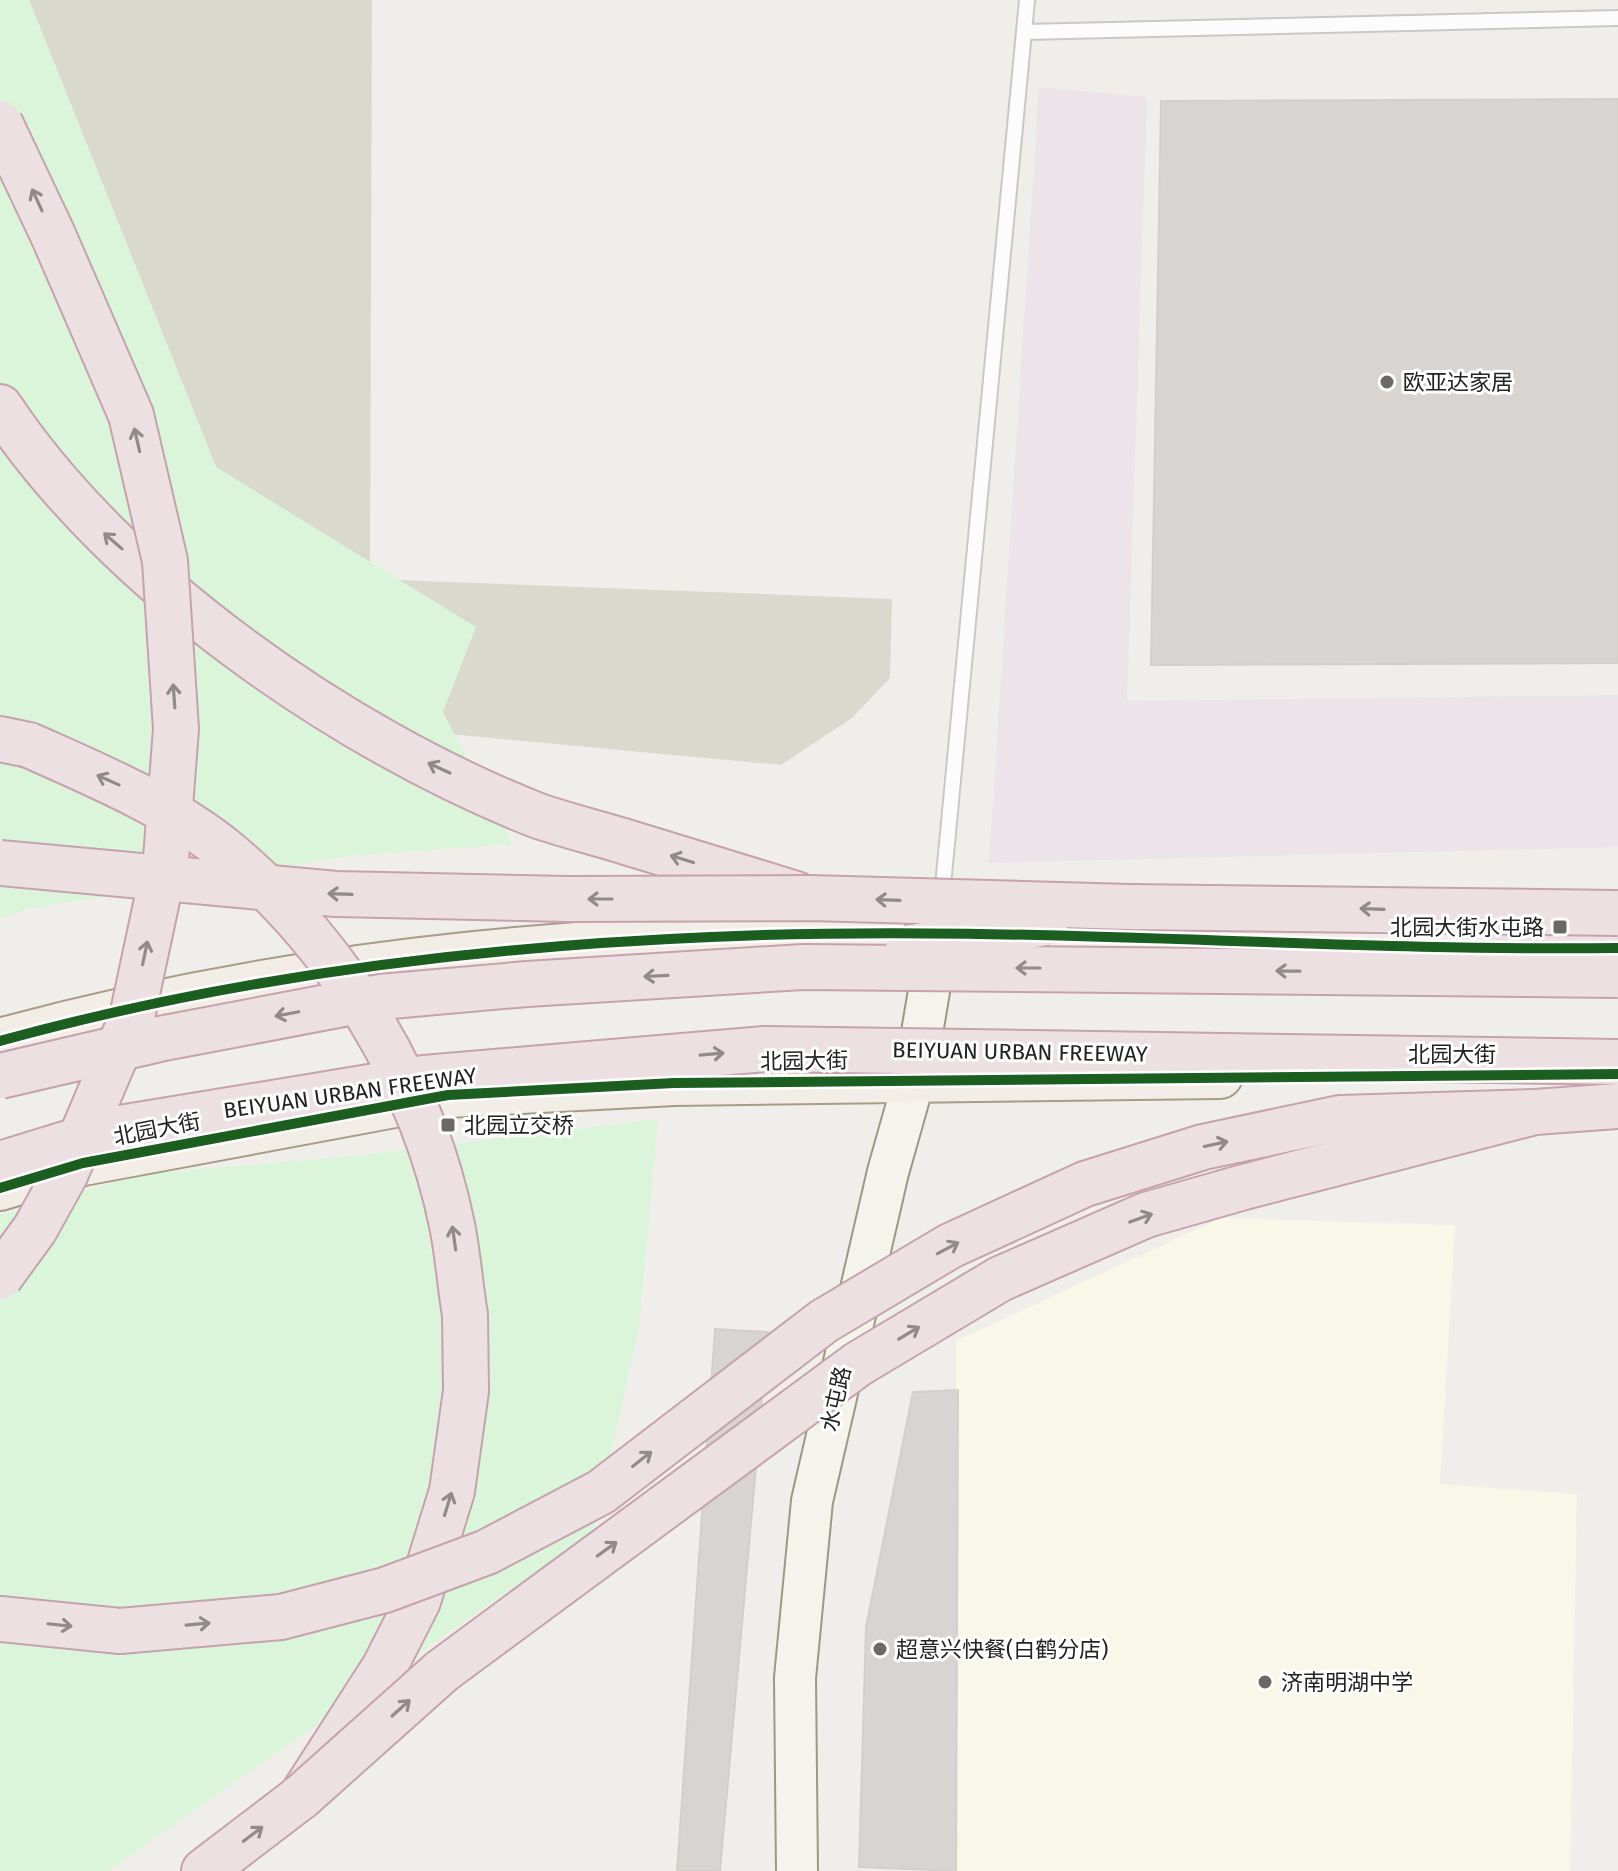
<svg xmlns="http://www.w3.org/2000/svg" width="1618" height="1871" font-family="'Fira Sans','Noto Sans SC',sans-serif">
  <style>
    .industrial { fill: #ede4e9 }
    .education { fill: #f8f7e8 }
    .construction { fill: #d9d9cd }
    .park { fill: #daf5da }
    .building { fill: #d7d4d2; stroke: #d3d0cc; stroke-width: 2 }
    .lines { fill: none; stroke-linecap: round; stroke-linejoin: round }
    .lane-casing { stroke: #c9c8c7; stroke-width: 18 }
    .secondary-casing { stroke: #999a82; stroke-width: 44 }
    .primary-casing { stroke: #a79c86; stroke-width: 48 }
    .highway-casing { stroke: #c5a2ac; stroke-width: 48 }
    .lane { stroke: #fdfcfc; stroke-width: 14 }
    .secondary { stroke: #f4f4ed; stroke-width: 40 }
    .primary { stroke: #f3ede7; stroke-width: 44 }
    .highway { stroke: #ece0e2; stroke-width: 44 }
    .highway-bridge-casing { stroke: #c5a2ac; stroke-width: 48; stroke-linecap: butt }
    .highway-bridge { stroke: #ece0e2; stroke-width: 44 }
    .cycleway-casing { stroke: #fff; stroke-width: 15 }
    .cycleway { stroke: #1b5e20; stroke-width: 10 }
    .oneway { stroke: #918a8c }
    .poi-dot { fill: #6a6968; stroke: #fff; stroke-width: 3 }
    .labels { text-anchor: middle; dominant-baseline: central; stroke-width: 6; stroke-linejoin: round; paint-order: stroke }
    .poi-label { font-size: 22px; fill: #222; stroke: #fff; text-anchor: start }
    .street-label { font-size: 22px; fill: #222; stroke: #fff }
  </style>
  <rect width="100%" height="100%" fill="#f0eeeb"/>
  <path class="industrial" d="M 1039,87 L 1147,97 L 1127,701 L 1618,695 L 1618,847 L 989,863 Z"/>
  <path class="education" d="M 1221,1218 L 1455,1225 L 1440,1484 L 1577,1494 L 1570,1871 L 956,1871 L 956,1341 Z"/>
  <path class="construction" d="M 29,0 L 372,0 L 370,579 L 892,599 L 890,678 L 852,718 L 781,765 L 417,731 L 216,467 Z"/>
  <g class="park">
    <path d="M 0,0 L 29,0 L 216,467 L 476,627 L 443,712 L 512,844 L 349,856 L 28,909 L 0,918 Z"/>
    <path d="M 658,1119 L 639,1326 L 594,1531 L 108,1871 L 0,1871 L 0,1215 L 143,1174 L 352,1156 Z"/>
  </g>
  <g class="building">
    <path d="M 1618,99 L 1618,663 L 1151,665 L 1161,101 Z"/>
    <path d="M 715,1329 L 768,1332 L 720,1871 L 677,1871 Z"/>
    <path d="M 958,1390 L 956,1871 L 859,1867 L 866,1627 L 913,1392 Z"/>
  </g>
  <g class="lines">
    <defs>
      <g id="lane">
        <path d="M 1024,32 L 1618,18"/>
        <path d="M 942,896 L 1027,0"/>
      </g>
      <path id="secondary" d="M 797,1871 L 795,1678 L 812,1501 L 888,1172 L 914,1080 L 938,938"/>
      <g id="primary">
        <path d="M 0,1041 C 305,957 624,931 939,934 C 1147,936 1356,952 1564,948"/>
        <path d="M 0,1188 L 83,1163 L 448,1095 L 674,1083 L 1220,1076"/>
      </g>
      <g id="highway">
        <path d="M 0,407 C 115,581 343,739 536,815 C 564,825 594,832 623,841 C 681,859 739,876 796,894"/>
        <path d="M 0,739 L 29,745"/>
        <path d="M 1502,925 L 1618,944"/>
        <path d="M 0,1619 L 120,1631"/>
        <path d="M 204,1871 L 301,1797 L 384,1668 L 418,1601 L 452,1491 L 466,1391 L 465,1315"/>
      </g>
    </defs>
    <use href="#lane" class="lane-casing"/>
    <use href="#secondary" class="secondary-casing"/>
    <use href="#primary" class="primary-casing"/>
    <use href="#highway" class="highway-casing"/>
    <use href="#lane" class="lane"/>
    <use href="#secondary" class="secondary"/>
    <use href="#primary" class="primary"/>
    <use href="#highway" class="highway"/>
    <defs>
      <g id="highway-bridge">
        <path d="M 0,123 L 53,235 L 131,415 L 165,561 L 176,729 L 166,858 L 132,1017 L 66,1173 L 35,1229 L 0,1277"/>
        <path d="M 29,745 C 94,774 171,806 227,852 C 339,945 423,1082 452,1225 C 458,1254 460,1285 465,1315"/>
        <path d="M 0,863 L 336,894 L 568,899 L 810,898 L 1130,907 L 1618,913"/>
        <path d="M 908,948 L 1045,923"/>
        <path d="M 0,1076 L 159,1039 L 380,997 L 527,984 L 803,967 L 1618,975"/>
        <path d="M 0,1164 L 114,1129 L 424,1078 L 765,1049 L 1618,1062"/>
        <path d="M 120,1631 L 281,1617 L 385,1590 L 487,1552 L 601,1492 L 824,1321 L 950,1246 L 1085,1184 L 1203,1147 L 1340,1118 L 1535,1112"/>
        <path d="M 301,1797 L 442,1671 L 515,1617 L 858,1364 L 1000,1279 L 1146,1215 L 1244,1187 L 1535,1112 L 1618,1106"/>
      </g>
    </defs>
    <use href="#highway-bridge" class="highway-bridge-casing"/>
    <use href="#highway-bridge" class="highway-bridge"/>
    <defs>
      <g id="cycleway">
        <path d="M 0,1041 C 231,977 472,947 711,937 C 1013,923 1316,952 1618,948"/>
        <path d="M 0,1188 L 83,1163 L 448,1095 L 674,1083 L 1618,1074"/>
      </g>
    </defs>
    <use href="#cycleway" class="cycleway-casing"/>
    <use href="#cycleway" class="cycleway"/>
  </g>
  <defs><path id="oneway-shaft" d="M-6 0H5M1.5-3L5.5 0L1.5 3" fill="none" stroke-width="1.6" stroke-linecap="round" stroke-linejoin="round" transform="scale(2)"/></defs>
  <g class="oneway">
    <use href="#oneway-shaft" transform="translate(37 200) rotate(-115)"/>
    <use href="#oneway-shaft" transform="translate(137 440) rotate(-103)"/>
    <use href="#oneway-shaft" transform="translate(113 541) rotate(-139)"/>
    <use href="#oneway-shaft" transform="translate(174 696) rotate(-94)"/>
    <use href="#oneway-shaft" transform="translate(439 768) rotate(-155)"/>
    <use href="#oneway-shaft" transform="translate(108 780) rotate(-156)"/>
    <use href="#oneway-shaft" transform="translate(682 859) rotate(-163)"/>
    <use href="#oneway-shaft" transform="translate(340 894) rotate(-178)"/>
    <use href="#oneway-shaft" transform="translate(600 899) rotate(180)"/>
    <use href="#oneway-shaft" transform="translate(888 900) rotate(-178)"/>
    <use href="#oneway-shaft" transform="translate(1372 909) rotate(-178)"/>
    <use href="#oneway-shaft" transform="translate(145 953) rotate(-78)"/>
    <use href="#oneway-shaft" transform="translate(1028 968) rotate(-180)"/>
    <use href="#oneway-shaft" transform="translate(1288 971) rotate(-179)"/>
    <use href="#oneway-shaft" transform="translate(656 976) rotate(177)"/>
    <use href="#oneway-shaft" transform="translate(287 1014) rotate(169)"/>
    <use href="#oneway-shaft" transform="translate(712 1054) rotate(-5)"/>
    <use href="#oneway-shaft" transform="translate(1216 1144) rotate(-12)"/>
    <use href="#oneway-shaft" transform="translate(1141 1218) rotate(-20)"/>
    <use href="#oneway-shaft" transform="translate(454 1238) rotate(-98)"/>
    <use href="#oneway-shaft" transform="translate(948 1248) rotate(-28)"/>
    <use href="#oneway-shaft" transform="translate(909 1333) rotate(-31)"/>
    <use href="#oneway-shaft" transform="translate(642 1459) rotate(-38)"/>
    <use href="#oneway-shaft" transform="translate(448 1504) rotate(-73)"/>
    <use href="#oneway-shaft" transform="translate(607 1549) rotate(-36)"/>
    <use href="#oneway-shaft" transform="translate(198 1624) rotate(-5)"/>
    <use href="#oneway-shaft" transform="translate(60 1625) rotate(6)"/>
    <use href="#oneway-shaft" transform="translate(401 1708) rotate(-42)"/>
    <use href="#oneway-shaft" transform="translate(253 1834) rotate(-37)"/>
  </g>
  <g class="poi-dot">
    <circle cx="1387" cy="382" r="8"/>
    <rect x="1552" y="919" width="16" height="16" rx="4"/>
    <rect x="440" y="1117" width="16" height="16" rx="4"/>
    <circle cx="880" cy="1649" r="8"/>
    <circle cx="1265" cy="1682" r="8"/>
  </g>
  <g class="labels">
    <g class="poi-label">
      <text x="1403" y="382">欧亚达家居</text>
      <text x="1544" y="927" text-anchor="end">北园大街水屯路</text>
      <text x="464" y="1125">北园立交桥</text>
      <text x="896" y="1649">超意兴快餐(白鹤分店)</text>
      <text x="1281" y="1682">济南明湖中学</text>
    </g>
    <g class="street-label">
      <text transform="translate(1020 1052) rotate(1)">BEIYUAN URBAN FREEWAY</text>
      <text x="1452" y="1054">北园大街</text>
      <text transform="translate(804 1061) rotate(-1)">北园大街</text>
      <text transform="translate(350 1093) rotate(-8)">BEIYUAN URBAN FREEWAY</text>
      <text transform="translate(157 1129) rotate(-11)">北园大街</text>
      <text transform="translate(836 1399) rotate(-77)">水屯路</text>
    </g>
  </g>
</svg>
